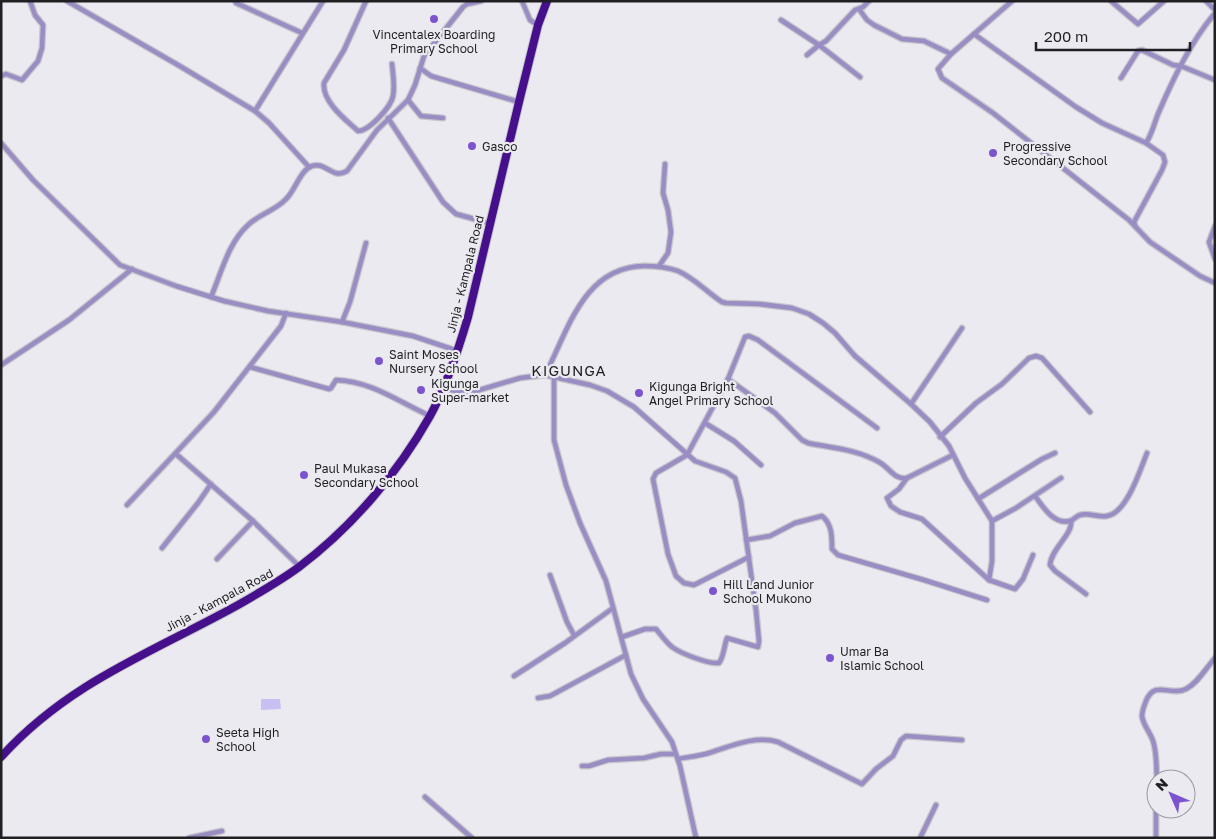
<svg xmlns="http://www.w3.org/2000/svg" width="1216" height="839" font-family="'Golos Text',sans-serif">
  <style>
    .water { fill: #c9bff2 }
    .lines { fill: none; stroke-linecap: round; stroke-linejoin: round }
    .street-casing { stroke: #c6c5cb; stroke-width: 7 }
    .highway-casing { stroke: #c6c5cb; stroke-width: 10 }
    .street { stroke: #9a8dc4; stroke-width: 4.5 }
    .highway { stroke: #460f8c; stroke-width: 8 }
    .poi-dot { fill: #7c54ce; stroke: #ebeaf0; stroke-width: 2 }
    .labels { text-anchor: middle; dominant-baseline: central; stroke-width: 4.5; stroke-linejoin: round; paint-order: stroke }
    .poi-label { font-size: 12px; fill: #201f22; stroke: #ebeaf0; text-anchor: start }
    .street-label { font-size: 12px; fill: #201f22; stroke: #ebeaf0 }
    .quarter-label { font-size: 15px; letter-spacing: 1px; fill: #201f22; stroke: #ebeaf0 }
  </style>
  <rect width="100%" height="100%" fill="#ebeaf0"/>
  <path class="water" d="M 261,699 L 280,699 L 281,709 L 261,710 Z"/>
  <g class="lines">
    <defs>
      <g id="street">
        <path d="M 67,1 L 178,65 L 255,111 L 269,123 L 309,167"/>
        <path d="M 366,1 L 344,50 L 324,83 C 322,102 346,120 358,131 C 369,131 391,107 393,96 C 395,86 393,74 392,64"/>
        <path d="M 522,1 L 530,20 L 538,25"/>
        <path d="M 1012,1 L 951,54 L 938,69 L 942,78 L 993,113 L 1129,220 L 1150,242 L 1200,276 L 1215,283"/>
        <path d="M 1111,1 L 1138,24 L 1164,1"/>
        <path d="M 1206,1 L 1215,10"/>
        <path d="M 236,3 L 302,33"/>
        <path d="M 859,9 L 867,20 L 874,25 L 902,39 L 924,41 L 951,54"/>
        <path d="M 781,20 L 819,45 L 826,41 L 855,10 L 863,7 L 869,1"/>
        <path d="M 974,34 L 1076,107 L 1102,123 L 1146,143 L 1163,155 L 1165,162 L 1162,170 L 1134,222 L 1135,225"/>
        <path d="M 807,55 L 819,45 L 860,77"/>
        <path d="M 420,68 L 431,76 L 519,102"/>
        <path d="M 1,76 L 6,74 L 22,80 L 38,61 L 42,48 L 43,25 L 35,15 L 30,1"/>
        <path d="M 1121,78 L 1138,51 L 1142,50 L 1173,65 L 1181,66 L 1215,80"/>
        <path d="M 408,100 L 421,116 L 443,118"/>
        <path d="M 255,111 L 323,1"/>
        <path d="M 388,118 L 443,202 L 456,214 L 489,223"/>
        <path d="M 1,143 L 33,180 L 120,265 L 176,286 L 224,301 L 268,311 L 342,322 L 413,336 L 458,351"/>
        <path d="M 1146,143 C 1152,134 1154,124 1158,114 C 1173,79 1190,43 1215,13"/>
        <path d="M 1215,226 L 1209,242 L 1215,259"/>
        <path d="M 659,266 L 668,253 L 671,232 L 668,210 L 663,193 L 665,164"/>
        <path d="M 211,297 C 221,274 228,243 248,225 C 259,214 275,211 286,199 C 295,191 300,170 312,166 C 326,161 332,180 347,171 L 377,130 L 408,100 L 415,85 L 424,56 L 463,7 L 467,4 L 481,1"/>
        <path d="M 342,322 L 350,302 L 366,243"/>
        <path d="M 1,365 L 69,320 L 132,269"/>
        <path d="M 250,367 L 329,389 L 331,388 L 336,380 C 371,381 399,402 430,416"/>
        <path d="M 545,375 C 568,331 583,267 644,266 C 656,266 667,267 678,271 C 694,278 707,292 722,302 L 726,303 L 759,304 L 792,308 L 809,314 L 823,323 L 835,333 L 855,356 L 911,404 L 930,422 L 949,446 L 965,478 L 992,521"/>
        <path d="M 554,376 L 554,440 L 566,485 L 580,523 L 606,581 L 631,674 L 643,699 L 672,742 L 680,766 L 696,838"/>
        <path d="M 728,379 L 775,413 L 802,440 L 808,443 C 832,448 856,449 879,462 C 890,468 894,480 907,478 L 953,455"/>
        <path d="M 442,389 L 465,392 L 476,391 L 520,378 L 545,375 L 590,385 L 607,391 L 634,407 L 695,461 L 726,472 L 735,478 L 741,501 L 756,610 L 759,641 L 758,647 L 727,638 C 724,646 724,656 719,663 C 708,664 682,654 672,647 C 666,642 661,635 656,629 L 645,629 L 622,637"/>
        <path d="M 911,404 L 962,328"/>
        <path d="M 705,423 L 734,441 L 761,465"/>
        <path d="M 940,437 L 976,403 L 1002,384 L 1029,358 L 1036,356 L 1042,358 L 1090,412"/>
        <path d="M 176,454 L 253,521 L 300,567"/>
        <path d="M 907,478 L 899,489 L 887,498 L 891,506 L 900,512 L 922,519 L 989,580 L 1015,589 L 1023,579 L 1033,555"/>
        <path d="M 1035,496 C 1043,507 1054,525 1070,521 C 1074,520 1076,516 1080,515 C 1089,512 1098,518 1107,516 C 1127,513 1140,470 1147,453"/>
        <path d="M 978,499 L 1042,459 L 1055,453"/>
        <path d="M 127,505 L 214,412 L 281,326 L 286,313"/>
        <path d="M 1071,521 C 1073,534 1051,549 1050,565 L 1055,571 L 1086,594"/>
        <path d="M 746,540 L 770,536 L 795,523 L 822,516 C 832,524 832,536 832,549 L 838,555 L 924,580 L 987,600"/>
        <path d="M 162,548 L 198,503 L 211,484"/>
        <path d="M 749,557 L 694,585 L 684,583 L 676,576 L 668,554 L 653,479 L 656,473 L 687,455 L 728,379 L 745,337 L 749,336 L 758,340 L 877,428"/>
        <path d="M 217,559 L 253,521"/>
        <path d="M 550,575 L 567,622 L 574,635"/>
        <path d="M 989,580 L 992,561 L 992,521 L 1016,508 L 1061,478"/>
        <path d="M 514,676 L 565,643 L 613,608"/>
        <path d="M 538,698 L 550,696 L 626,655"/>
        <path d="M 678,759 C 688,757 699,756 709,753 C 731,746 756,735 778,742 L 862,784 L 876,769 L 893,756 L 901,740 L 906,736 L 962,740"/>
        <path d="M 582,766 L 589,766 L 608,760 L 644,758 L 661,754 L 675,754"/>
        <path d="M 1157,779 C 1156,766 1157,753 1153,741 C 1150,732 1143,725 1142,716 C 1142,711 1144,706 1146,701 C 1155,679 1171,697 1186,689 C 1198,683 1206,668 1215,658"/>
        <path d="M 425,797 L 472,838"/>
        <path d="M 189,838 L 222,831"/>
        <path d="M 920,838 L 936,805"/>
        <path d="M 1156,838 L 1156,789"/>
      </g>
      <path id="highway" d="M 1,757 C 69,682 153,652 238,605 C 259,593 280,581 299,567 C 352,527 398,473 430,416 C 447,385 458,351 468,317 L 519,102 L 538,25 L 547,1"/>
    </defs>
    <use href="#street" class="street-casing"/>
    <use href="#highway" class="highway-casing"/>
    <use href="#street" class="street"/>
    <use href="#highway" class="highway"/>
  </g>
  <g class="poi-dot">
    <circle cx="434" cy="19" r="5"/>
    <circle cx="472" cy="146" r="5"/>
    <circle cx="993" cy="153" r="5"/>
    <circle cx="379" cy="361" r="5"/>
    <circle cx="421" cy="390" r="5"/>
    <circle cx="639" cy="393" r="5"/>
    <circle cx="304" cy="475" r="5"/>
    <circle cx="713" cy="591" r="5"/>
    <circle cx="830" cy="658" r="5"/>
    <circle cx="206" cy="739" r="5"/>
  </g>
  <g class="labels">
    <g class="poi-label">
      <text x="434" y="34" text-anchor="middle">Vincentalex Boarding<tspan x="434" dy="14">Primary School</tspan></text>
      <text x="482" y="146">Gasco</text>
      <text x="1003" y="146">Progressive<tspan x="1003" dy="14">Secondary School</tspan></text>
      <text x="389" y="354">Saint Moses<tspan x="389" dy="14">Nursery School</tspan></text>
      <text x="431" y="383">Kigunga<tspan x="431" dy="14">Super-market</tspan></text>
      <text x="649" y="386">Kigunga Bright<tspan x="649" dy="14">Angel Primary School</tspan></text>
      <text x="314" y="468">Paul Mukasa<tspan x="314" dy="14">Secondary School</tspan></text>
      <text x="723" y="584">Hill Land Junior<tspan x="723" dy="14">School Mukono</tspan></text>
      <text x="840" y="651">Umar Ba<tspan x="840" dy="14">Islamic School</tspan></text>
      <text x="216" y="732">Seeta High<tspan x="216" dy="14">School</tspan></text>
    </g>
    <g class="street-label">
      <text transform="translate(465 274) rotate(-76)">Jinja - Kampala Road</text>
      <text transform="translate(219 600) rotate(-28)">Jinja - Kampala Road</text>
    </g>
    <g class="quarter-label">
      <text x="569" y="370">KIGUNGA</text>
    </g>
  </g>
  <rect width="1216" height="839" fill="none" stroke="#201f22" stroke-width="5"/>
  <g transform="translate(1171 794) rotate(315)"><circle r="24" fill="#ebeaf0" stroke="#9a999e"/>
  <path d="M0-4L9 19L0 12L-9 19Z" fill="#7c54ce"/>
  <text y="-8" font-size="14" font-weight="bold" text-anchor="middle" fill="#201f22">N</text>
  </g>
  <path d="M1036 42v8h154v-8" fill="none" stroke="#201f22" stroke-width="2.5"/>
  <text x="1044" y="42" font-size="15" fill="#201f22" stroke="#ebeaf0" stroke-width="4" paint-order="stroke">200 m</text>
</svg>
